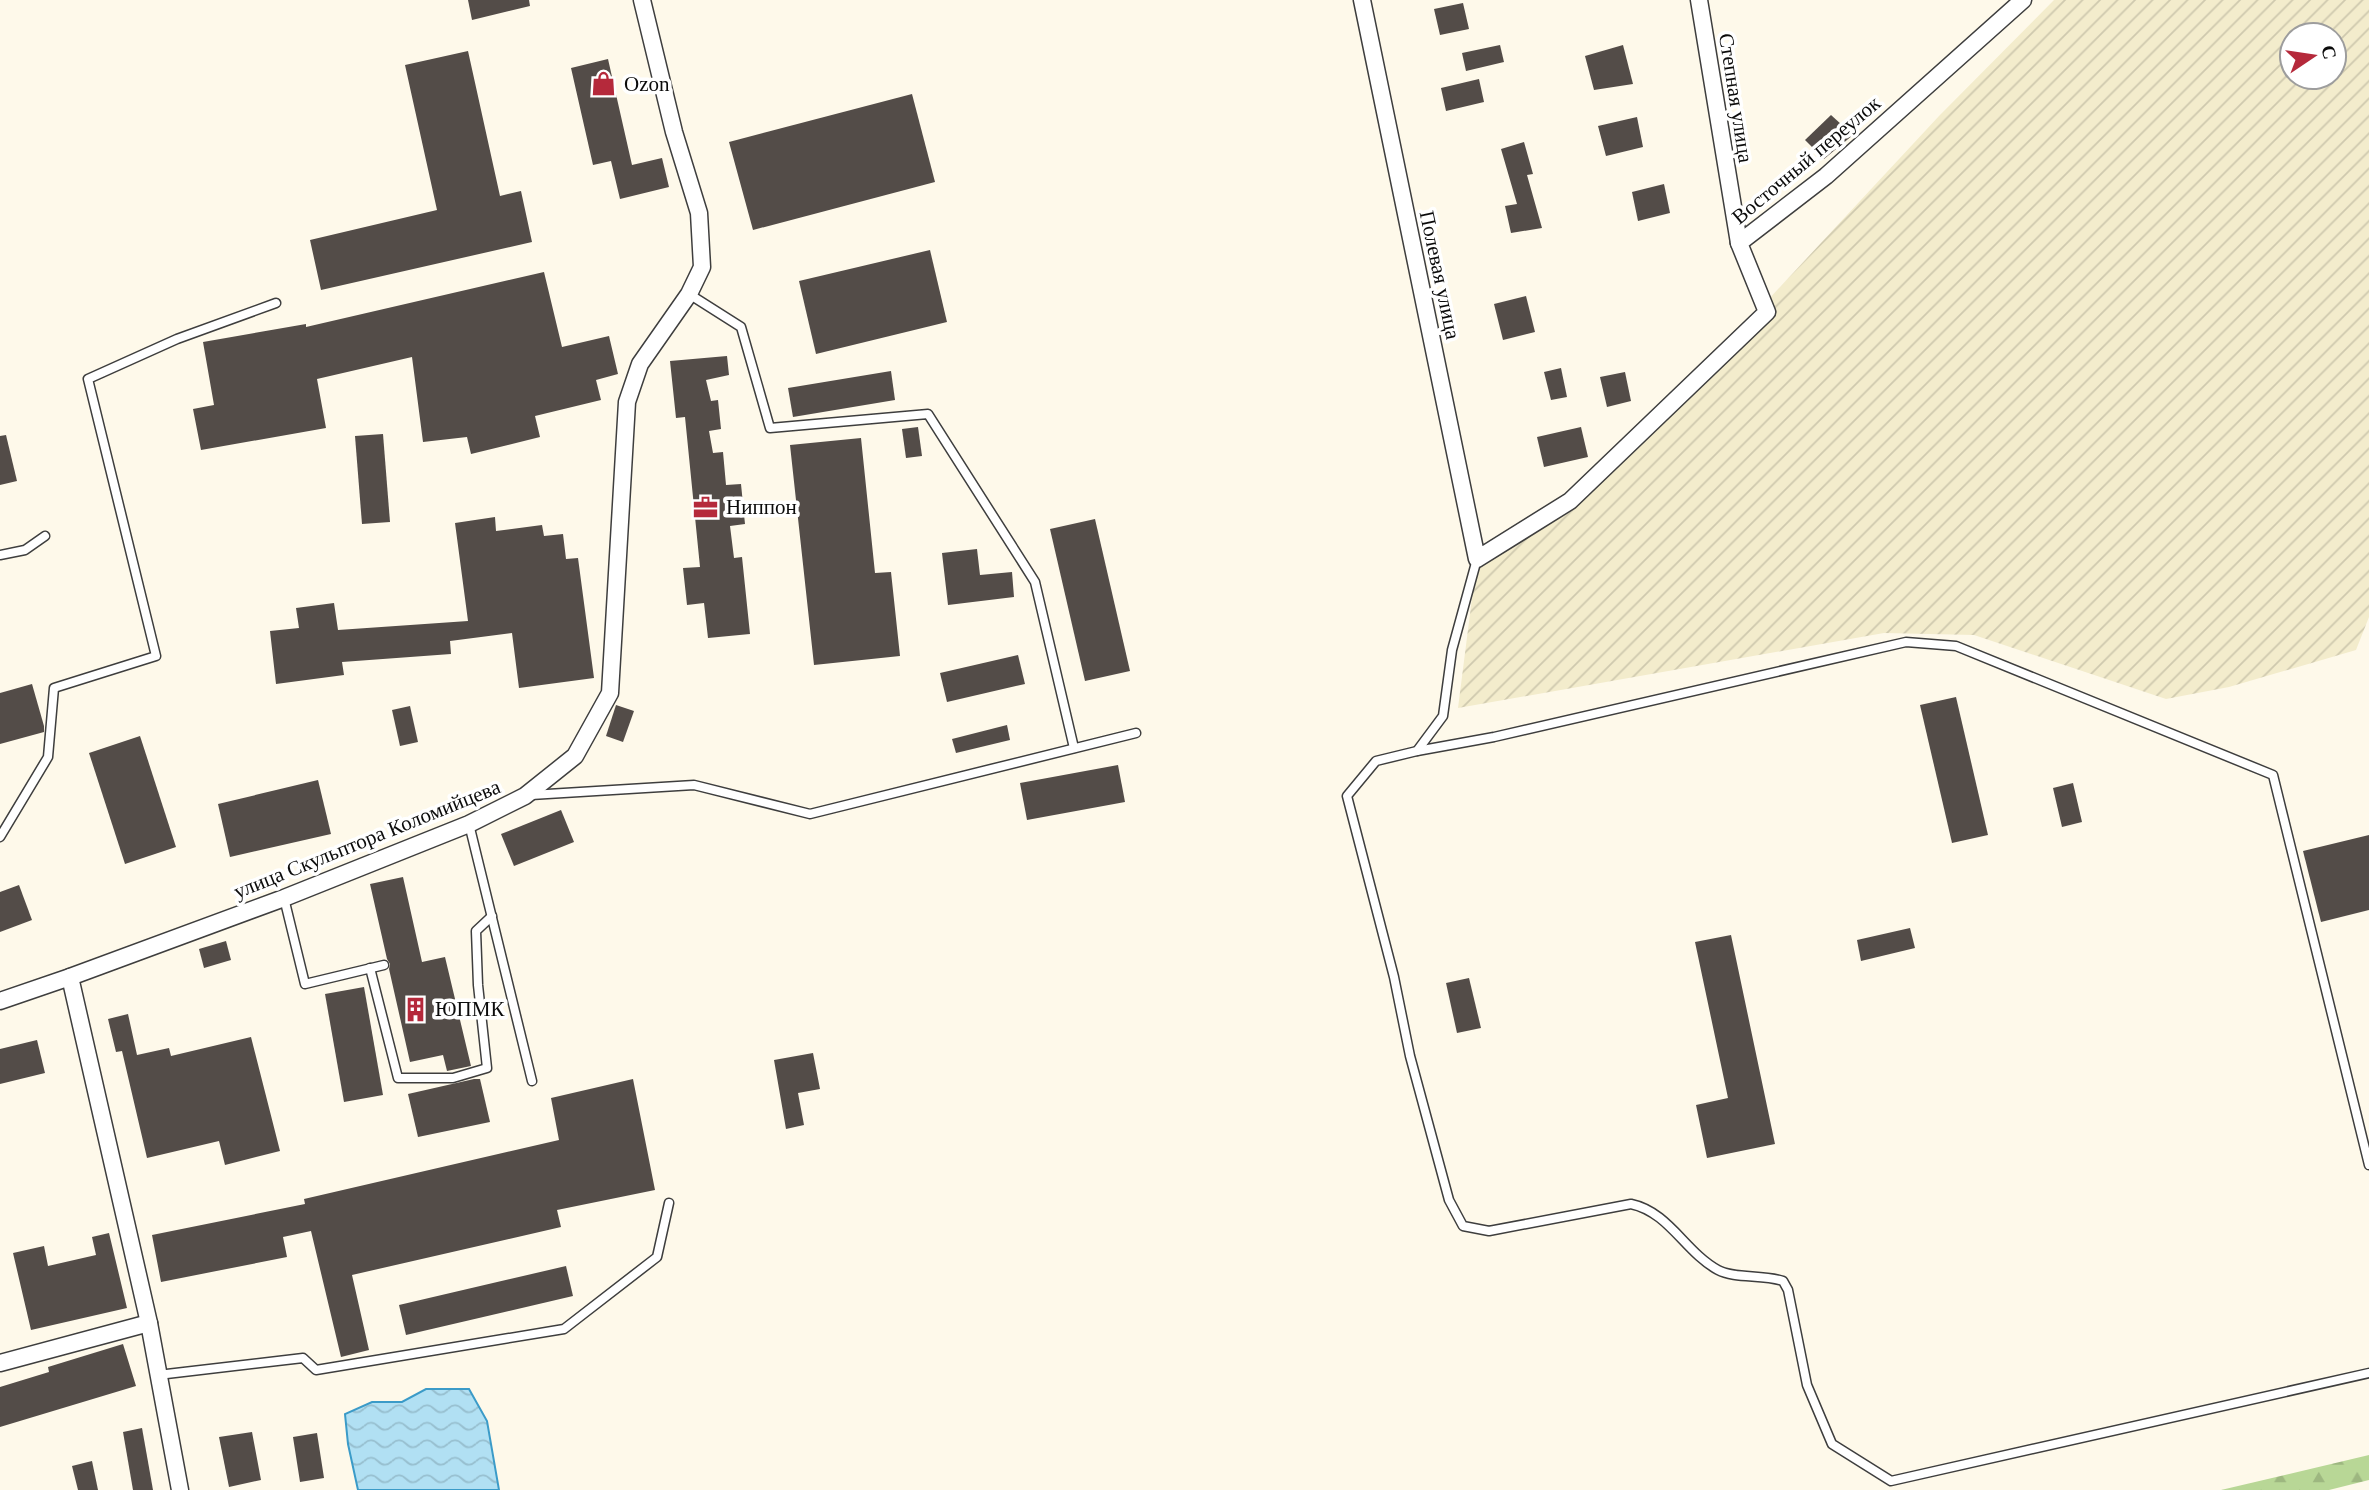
<svg xmlns="http://www.w3.org/2000/svg" width="2369" height="1490" font-family="Georgia,serif">
  <style>
    .farmland { fill: url(#farmland-furrows); fill-rule: evenodd }
    .forest { fill: url(#forest-firs) }
    .water { fill: url(#water-waves); stroke: #3b9bc8; stroke-width: 2 }
    .building { fill: #534c48 }
    .lines { fill: none; stroke-linecap: round; stroke-linejoin: round }
    .service-casing { stroke: #3e3e3e; stroke-width: 11 }
    .minor-casing { stroke: #3e3e3e; stroke-width: 19 }
    .service { stroke: #fff; stroke-width: 8 }
    .minor { stroke: #fff; stroke-width: 16 }
    .labels { text-anchor: middle; dominant-baseline: central; stroke-width: 7; stroke-linejoin: round; paint-order: stroke }
    .poi-label { font-size: 21px; fill: #0b0b0b; stroke: #fff; text-anchor: start }
    .street-label { font-size: 21px; fill: #0b0b0b; stroke: #fff }
  </style>
  <defs>
    <pattern id="farmland-furrows" width="10" height="10" patternUnits="userSpaceOnUse" patternTransform="scale(1.75)"><rect width="10" height="10" fill="#f3eccc"/><path d="M-1 1l2-2M0 10L10 0M9 11l2-2" fill="none" stroke="#cfc9ae"/></pattern>
    <pattern id="forest-firs" width="22" height="20" patternUnits="userSpaceOnUse" patternTransform="scale(1.75)"><rect width="22" height="20" fill="#b8d796"/><path d="M5 1l3.5 6h-7zM16 11l3.5 6h-7z" fill="#9db780"/></pattern>
    <pattern id="water-waves" width="16" height="10" patternUnits="userSpaceOnUse" patternTransform="scale(1.75)"><rect width="16" height="10" fill="#b1e0f3"/><path d="M0 5q4-4 8 0t8 0" fill="none" stroke="#97bfcf"/></pattern>
  </defs>
  <rect width="100%" height="100%" fill="#fef9ea"/>
  <path class="farmland" d="M 2054,0 L 2369,0 L 2369,617 L 2356,650 L 2229,687 L 2166,699 L 1974,635 L 1884,633 L 1458,708 L 1477,559 L 1622,457 L 1939,116 ZM 2292,35 L 2334,35 L 2334,77 L 2292,77 Z"/>
  <path class="forest" d="M 2369,1455 L 2369,1480 L 2329,1490 L 2221,1490 Z"/>
  <path class="water" d="M 426,1389 L 469,1389 L 487,1421 L 499,1490 L 358,1490 L 348,1444 L 345,1414 L 372,1402 L 402,1402 Z"/>
  <g class="building">
    <path d="M 468,0 L 529,0 L 530,6 L 472,20 Z"/>
    <path d="M 1463,3 L 1469,29 L 1440,35 L 1434,9 Z"/>
    <path d="M 1500,45 L 1504,62 L 1466,71 L 1462,53 Z"/>
    <path d="M 1623,45 L 1633,84 L 1594,90 L 1585,56 Z"/>
    <path d="M 468,51 L 500,196 L 521,191 L 532,242 L 321,290 L 310,240 L 437,210 L 405,65 Z"/>
    <path d="M 608,59 L 632,165 L 662,158 L 669,187 L 620,199 L 611,161 L 593,165 L 571,68 Z"/>
    <path d="M 1479,79 L 1484,102 L 1446,111 L 1441,88 Z"/>
    <path d="M 912,94 L 935,182 L 753,230 L 729,142 Z"/>
    <path d="M 1831,115 L 1853,135 L 1824,159 L 1805,140 Z"/>
    <path d="M 1637,117 L 1643,147 L 1606,156 L 1598,126 Z"/>
    <path d="M 1524,142 L 1533,174 L 1527,175 L 1542,228 L 1511,233 L 1505,206 L 1517,204 L 1501,149 Z"/>
    <path d="M 1664,184 L 1670,213 L 1638,221 L 1632,192 Z"/>
    <path d="M 930,250 L 947,322 L 816,354 L 799,281 Z"/>
    <path d="M 544,272 L 562,347 L 609,336 L 618,374 L 596,380 L 601,400 L 535,416 L 540,437 L 471,454 L 467,437 L 423,442 L 412,357 L 317,379 L 326,428 L 201,450 L 193,409 L 214,405 L 203,342 L 306,324 L 306,327 Z"/>
    <path d="M 1526,296 L 1535,332 L 1503,340 L 1494,304 Z"/>
    <path d="M 727,356 L 729,375 L 706,380 L 711,401 L 718,400 L 721,429 L 709,431 L 713,453 L 723,452 L 726,485 L 741,484 L 745,524 L 730,526 L 734,558 L 742,557 L 750,634 L 708,638 L 704,603 L 687,605 L 683,568 L 700,567 L 685,417 L 676,418 L 670,361 Z"/>
    <path d="M 1561,368 L 1567,397 L 1551,400 L 1544,372 Z"/>
    <path d="M 891,371 L 895,400 L 793,417 L 788,388 Z"/>
    <path d="M 1625,372 L 1631,401 L 1607,407 L 1600,377 Z"/>
    <path d="M 918,427 L 922,456 L 906,458 L 902,429 Z"/>
    <path d="M 1581,427 L 1588,457 L 1544,467 L 1537,437 Z"/>
    <path d="M 383,434 L 390,522 L 362,524 L 355,436 Z"/>
    <path d="M 6,435 L 17,481 L 0,485 L 0,436 Z"/>
    <path d="M 861,438 L 875,573 L 891,572 L 900,656 L 814,665 L 790,445 Z"/>
    <path d="M 495,517 L 496,531 L 542,525 L 544,536 L 563,534 L 566,559 L 578,558 L 594,678 L 519,688 L 512,633 L 450,641 L 451,654 L 342,662 L 344,675 L 276,684 L 270,631 L 299,628 L 296,608 L 334,603 L 338,630 L 468,621 L 455,523 Z"/>
    <path d="M 1095,519 L 1130,671 L 1085,681 L 1050,529 Z"/>
    <path d="M 977,549 L 980,575 L 1012,572 L 1014,597 L 948,605 L 942,553 Z"/>
    <path d="M 1018,655 L 1025,684 L 947,702 L 940,673 Z"/>
    <path d="M 32,684 L 44,726 L 44,732 L 0,744 L 0,693 Z"/>
    <path d="M 1956,697 L 1988,835 L 1952,843 L 1920,705 Z"/>
    <path d="M 616,705 L 634,711 L 623,742 L 606,736 Z"/>
    <path d="M 410,706 L 418,742 L 400,746 L 392,710 Z"/>
    <path d="M 1007,725 L 1010,740 L 956,753 L 952,739 Z"/>
    <path d="M 140,736 L 176,847 L 125,864 L 89,753 Z"/>
    <path d="M 1118,765 L 1125,802 L 1027,820 L 1020,783 Z"/>
    <path d="M 318,780 L 331,834 L 230,857 L 218,804 Z"/>
    <path d="M 2073,783 L 2082,822 L 2062,827 L 2053,788 Z"/>
    <path d="M 561,810 L 574,842 L 514,866 L 501,834 Z"/>
    <path d="M 2369,835 L 2369,910 L 2321,922 L 2303,851 Z"/>
    <path d="M 403,877 L 422,962 L 445,957 L 471,1066 L 447,1071 L 443,1055 L 410,1062 L 389,969 L 390,964 L 387,959 L 370,884 Z"/>
    <path d="M 19,885 L 32,920 L 0,932 L 0,892 Z"/>
    <path d="M 1910,928 L 1915,948 L 1861,961 L 1857,940 Z"/>
    <path d="M 1731,935 L 1775,1144 L 1707,1158 L 1696,1105 L 1728,1098 L 1695,942 Z"/>
    <path d="M 226,941 L 231,960 L 204,968 L 199,949 Z"/>
    <path d="M 1469,978 L 1481,1028 L 1457,1033 L 1446,983 Z"/>
    <path d="M 364,987 L 383,1095 L 344,1102 L 325,994 Z"/>
    <path d="M 128,1014 L 137,1055 L 169,1048 L 171,1056 L 251,1037 L 280,1151 L 225,1165 L 219,1141 L 147,1158 L 122,1051 L 116,1052 L 108,1019 Z"/>
    <path d="M 37,1040 L 45,1073 L 0,1084 L 0,1049 Z"/>
    <path d="M 813,1053 L 820,1089 L 798,1093 L 804,1125 L 786,1129 L 774,1060 Z"/>
    <path d="M 474,1079 L 480,1079 L 490,1122 L 418,1137 L 408,1094 Z"/>
    <path d="M 633,1079 L 655,1190 L 557,1210 L 561,1227 L 352,1275 L 369,1350 L 341,1357 L 311,1231 L 283,1237 L 287,1257 L 161,1282 L 152,1235 L 305,1204 L 304,1199 L 559,1140 L 551,1098 Z"/>
    <path d="M 109,1233 L 127,1308 L 31,1330 L 13,1253 L 44,1246 L 48,1266 L 96,1255 L 92,1237 Z"/>
    <path d="M 566,1266 L 573,1296 L 406,1335 L 399,1305 Z"/>
    <path d="M 123,1344 L 136,1386 L 0,1427 L 0,1387 L 49,1372 L 48,1367 Z"/>
    <path d="M 142,1428 L 153,1490 L 133,1490 L 123,1432 Z"/>
    <path d="M 252,1432 L 261,1480 L 229,1487 L 219,1437 Z"/>
    <path d="M 317,1433 L 324,1478 L 300,1482 L 293,1437 Z"/>
    <path d="M 92,1461 L 98,1490 L 78,1490 L 72,1466 Z"/>
  </g>
  <g class="lines">
    <defs>
      <g id="service">
        <path d="M 689,294 L 741,327 L 770,428 L 928,414 L 1035,582 L 1074,748"/>
        <path d="M 0,555 L 25,550 L 45,536"/>
        <path d="M 1477,559 L 1452,650 L 1443,716 L 1417,751 L 1376,761 L 1347,796 L 1394,977 L 1410,1056 L 1449,1200 L 1463,1226 L 1489,1231 L 1631,1204 C 1669,1212 1685,1252 1718,1270 C 1735,1279 1763,1274 1783,1281 L 1788,1290 L 1807,1385 L 1832,1444 L 1891,1481 L 2369,1373"/>
        <path d="M 1417,751 L 1494,737 L 1906,642 L 1956,646 L 2273,775 L 2369,1165"/>
        <path d="M 531,795 L 694,785 L 810,814 L 1136,733"/>
        <path d="M 469,824 L 532,1081"/>
        <path d="M 0,837 L 48,757 L 54,688 L 156,656 L 88,379 L 177,339 L 276,303"/>
        <path d="M 284,898 L 305,984 L 384,965"/>
        <path d="M 370,968 L 398,1078 L 453,1078 L 487,1068 L 478,985 L 476,931 L 492,916"/>
        <path d="M 158,1375 L 303,1358 L 316,1370 L 564,1329 L 657,1257 L 669,1203"/>
      </g>
      <g id="minor">
        <path d="M 1362,0 L 1477,559 L 1570,501 L 1767,312 L 1739,243 L 1826,176 L 2023,0"/>
        <path d="M 1699,0 L 1739,243"/>
        <path d="M 0,1001 L 70,977"/>
        <path d="M 0,1363 L 149,1323"/>
        <path d="M 180,1490 L 149,1323 L 70,977 L 284,898 L 469,824 L 525,796 L 575,756 L 610,693 L 627,402 L 640,364 L 689,294 L 702,267 L 699,213 L 674,132 L 642,0"/>
      </g>
    </defs>
    <use href="#service" class="service-casing"/>
    <use href="#minor" class="minor-casing"/>
    <use href="#service" class="service"/>
    <use href="#minor" class="minor"/>
  </g>
  <defs>
    <symbol id="shop-bare" viewBox="-9 -9 18 18"><path d="M-5-2.5h2.3a2.7 3.5 0 0 1 5.4 0H5L5.5 6h-11ZM-1.5-2.5h3a1.5 2.3 0 0 0-3 0Z" fill="#b5293b" stroke="#fff" stroke-width="2.5" paint-order="stroke"/></symbol>
    <symbol id="office-bare" viewBox="-9 -9 18 18"><path d="M-6-3h4V-5.5h4V-3h4V5H-6ZM-1-4.5V-3h2v-1.5ZM-6 0V1H6V0Z" fill="#b5293b" stroke="#fff" stroke-width="2.5" paint-order="stroke"/></symbol>
    <symbol id="building-bare" viewBox="-9 -9 18 18"><path d="M-4-6H4V6H1V3H-1V6H-4ZM-2.5-4.3h1.7v1.8h-1.7ZM.8-4.3h1.7v1.8H.8ZM-2.5-1h1.7V.8h-1.7ZM.8-1h1.7V.8H.8Z" fill="#b5293b" stroke="#fff" stroke-width="2.5" paint-order="stroke"/></symbol>
  </defs>
  <g fill-rule="evenodd">
    <use href="#shop-bare" x="586" y="66" width="35" height="35"/>
    <use href="#office-bare" x="688" y="490" width="35" height="35"/>
    <use href="#building-bare" x="398" y="992" width="35" height="35"/>
  </g>
  <g class="labels">
    <g class="poi-label">
      <text x="624" y="84">Ozon</text>
      <text x="726" y="507">Ниппон</text>
      <text x="435" y="1009">ЮПМК</text>
    </g>
    <g class="street-label">
      <text transform="translate(1736 98) rotate(81)">Степная улица</text>
      <text transform="translate(1806 160) rotate(-40)">Восточный переулок</text>
      <text transform="translate(1440 275) rotate(78)">Полевая улица</text>
      <text transform="translate(367 839) rotate(-22)">улица Скульптора Коломийцева</text>
    </g>
  </g>
  <g transform="translate(2313 56) rotate(77)"><circle r="33" fill="#ffffff" stroke="#9d9d9d" stroke-width="2"/>
  <path d="M0-5L12 26L0 18L-12 26Z" fill="#b5293b"/>
  <text y="-10" font-size="19" font-weight="bold" text-anchor="middle" fill="#0b0b0b">С</text>
  </g>
</svg>
